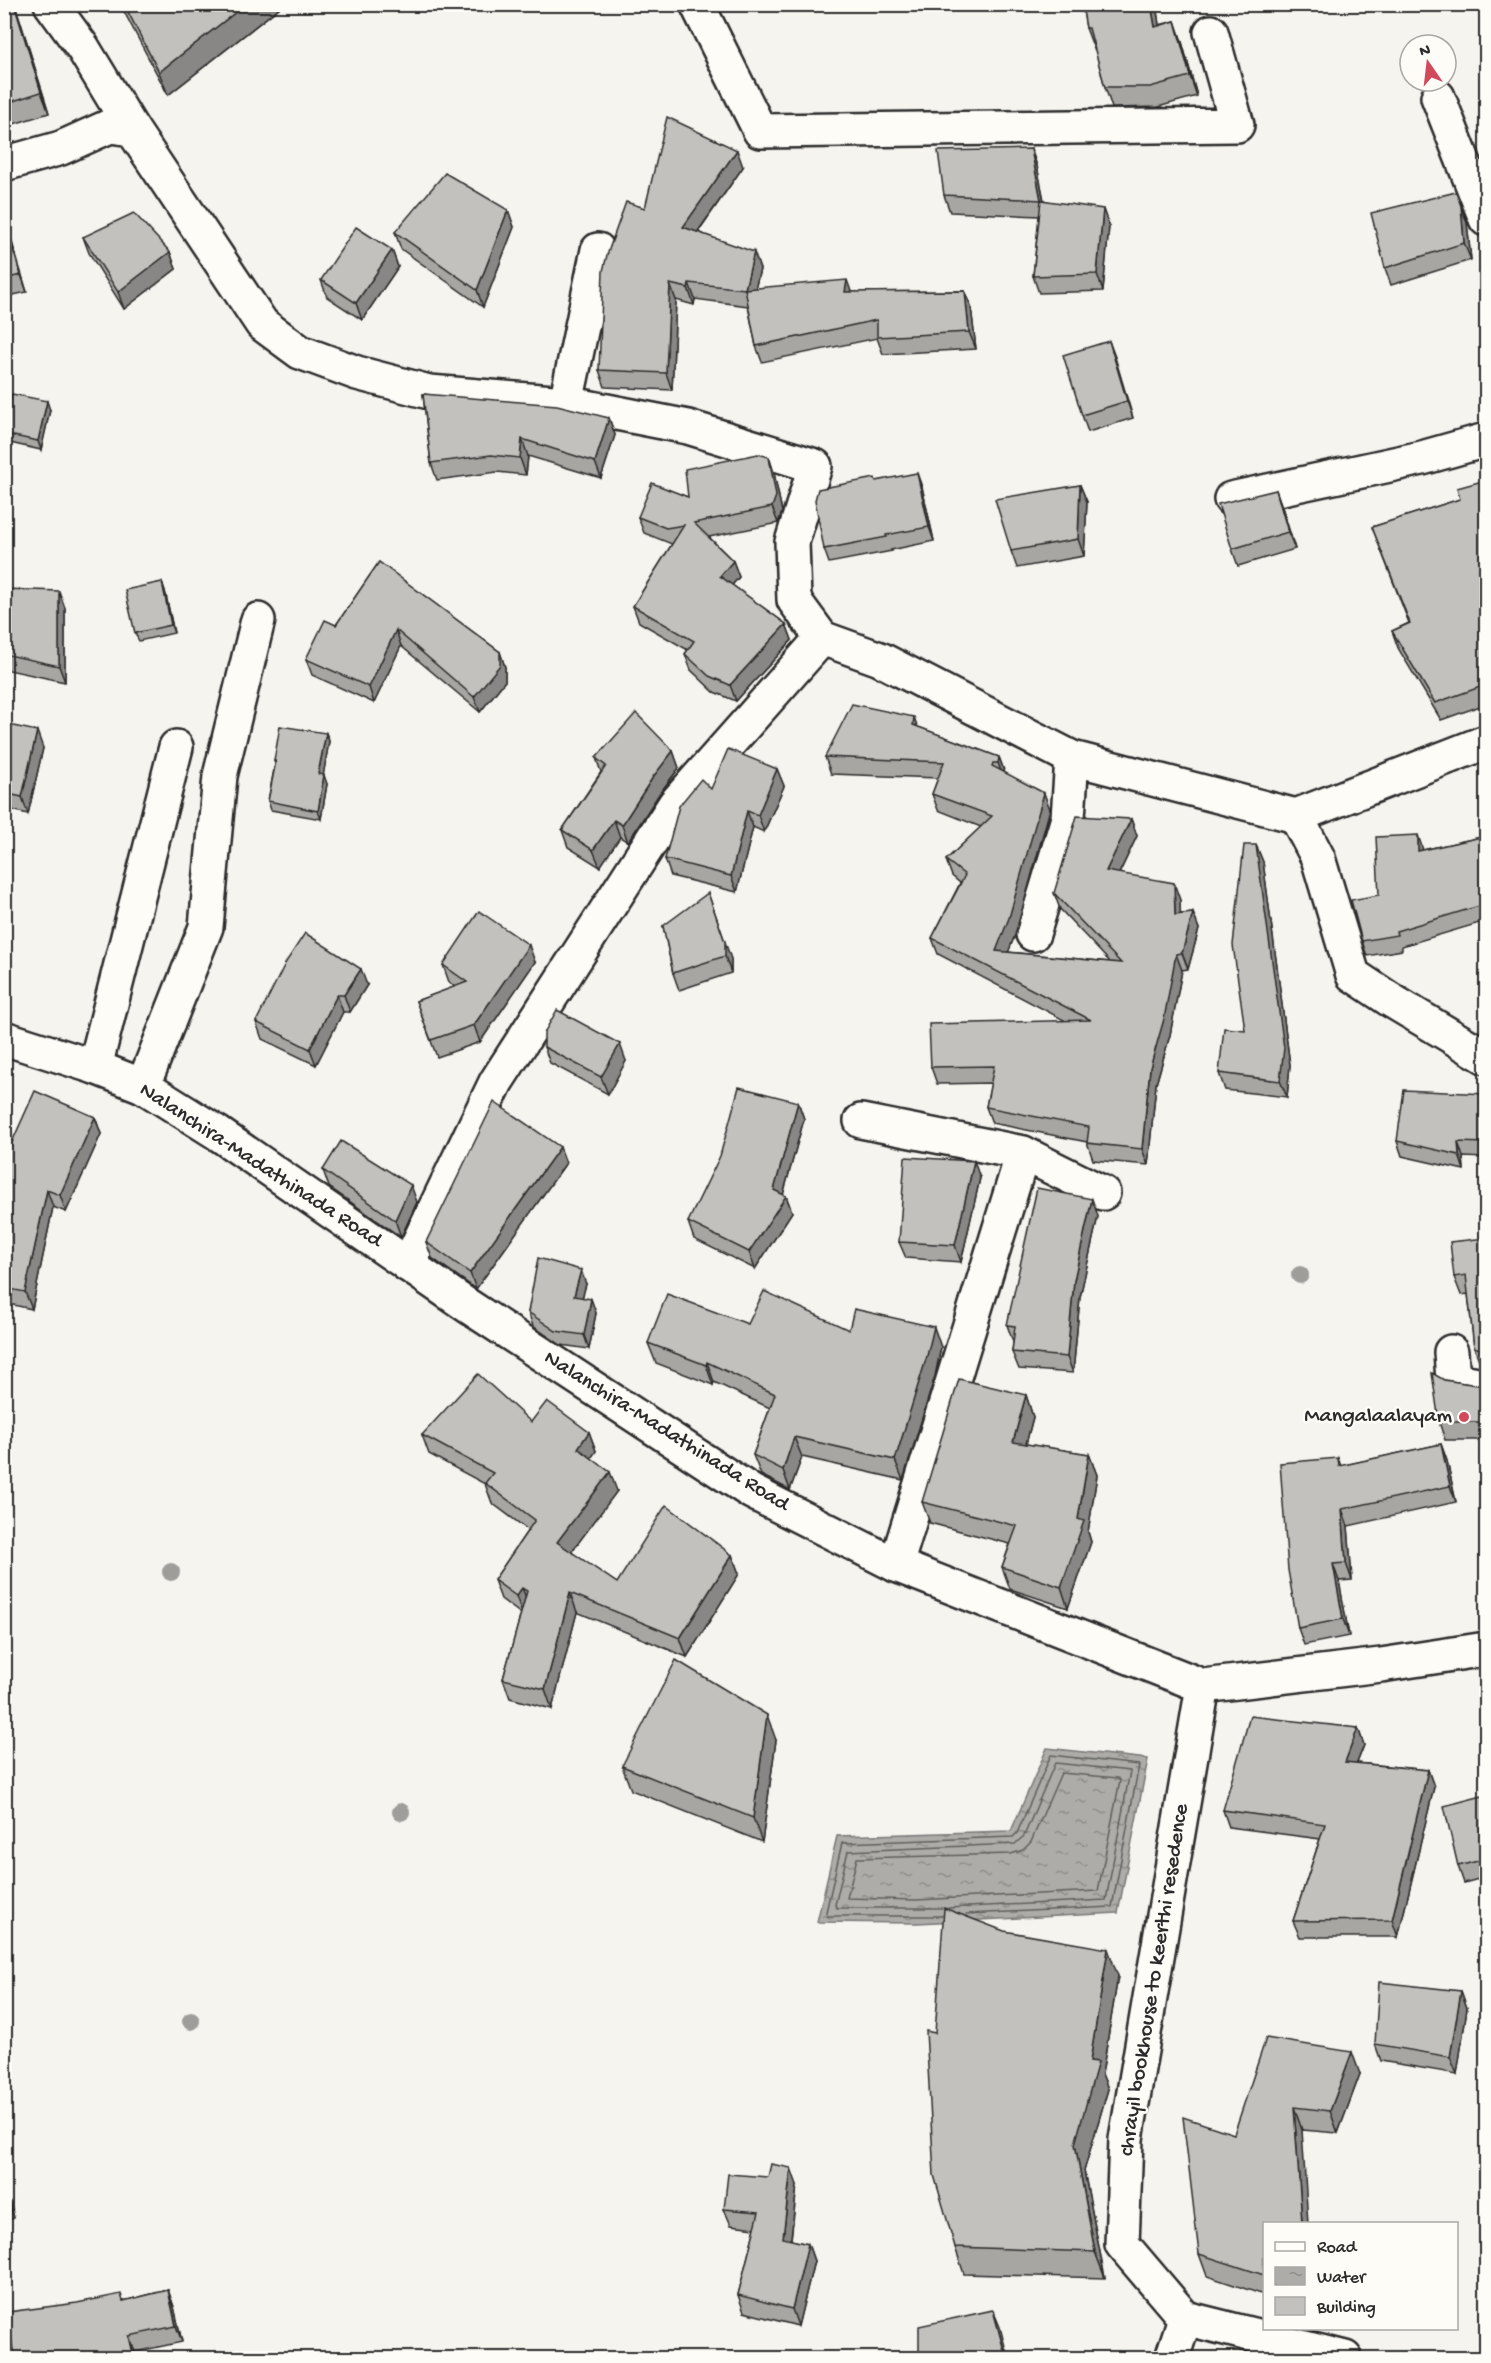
<svg xmlns="http://www.w3.org/2000/svg" width="1491" height="2363" font-family="'Gochi Hand',sans-serif">
  <style>
    .water { fill: url(#water-ripples); stroke: #797877; stroke-width: 1.5 }
    .lines { fill: none; stroke-linecap: round; stroke-linejoin: round }
    .shore { stroke: #5f5f5d; stroke-width: 1.5 }
    .minor-casing { stroke: #2b2b2b; stroke-width: 38 }
    .minor { stroke: #fdfcf7; stroke-width: 33 }
    .tree { fill: #9e9d9a }
    .wall { fill: #a7a6a3; stroke: #2b2b2b; stroke-width: 1.5 }
    .shaded-wall { fill: #888785; stroke: #2b2b2b; stroke-width: 1.5 }
    .building { fill: #c2c1be; stroke: #2b2b2b; stroke-width: 1.5 }
    .poi-dot { fill: #d1495b; stroke: #fdfcf7; stroke-width: 2 }
    .labels { text-anchor: middle; dominant-baseline: central; stroke-width: 5; stroke-linejoin: round; paint-order: stroke }
    .street-label { font-size: 22px; fill: #2b2b2b; stroke: #fdfcf7 }
    .poi-label { font-size: 22px; fill: #2b2b2b; stroke: #fdfcf7; text-anchor: end }
  </style>
  <defs>
    <pattern id="water-ripples" width="26" height="14" patternUnits="userSpaceOnUse" patternTransform="scale(1.5)"><rect width="26" height="14" fill="#adaca9"/><path d="M2 4q2-2 4 0t4 0M15 11q2-2 4 0t4 0" fill="none" stroke="#8d8c8a"/></pattern>
  </defs>
  <rect width="100%" height="100%" fill="#f5f4ef"/>
  <filter id="ink" filterUnits="userSpaceOnUse"><feTurbulence type="fractalNoise" baseFrequency=".0167" numOctaves="2"/><feDisplacementMap in="SourceGraphic" scale="12" xChannelSelector="R" yChannelSelector="G"/><feConvolveMatrix kernelMatrix="1 2 1 2 8 2 1 2 1" color-interpolation-filters="sRGB"/></filter>
  <g filter="url(#ink)">
    <path class="water" d="M 1047,1748 L 1148,1759 L 1118,1913 L 917,1923 L 817,1922 L 837,1836 L 1011,1831 Z"/>
    <g class="lines">
      <g class="shore">
        <path d="M 1061,1773 L 1118,1778 L 1120,1780 L 1098,1891 L 916,1900 L 847,1898 L 857,1858 L 1011,1854 L 1023,1850 L 1031,1842 Z"/>
        <path d="M 942,1908 L 837,1908 L 835,1905 L 848,1851 L 1015,1844 L 1024,1836 L 1055,1763 L 1130,1771 L 1106,1900 L 948,1908"/>
        <path d="M 942,1916 L 827,1916 L 826,1912 L 842,1843 L 1013,1837 L 1017,1833 L 1051,1755 L 1139,1765 L 1112,1907 L 966,1914"/>
      </g>
      <defs>
        <g id="minor">
          <path d="M 51,4 L 83,48 L 132,129"/>
          <path d="M 697,4 L 760,131 L 1237,125 L 1211,32"/>
          <path d="M 1438,97 L 1486,219"/>
          <path d="M 4,164 L 61,148 L 110,126 L 132,129 L 262,324 L 300,352 L 357,373 L 429,392 L 566,403 L 688,427 L 815,466 L 792,542 L 794,600 L 822,638 L 880,659 L 1072,758 L 1296,816 L 1318,858 L 1353,975 L 1389,999 L 1486,1057"/>
          <path d="M 566,403 L 598,250"/>
          <path d="M 1231,499 L 1422,458 L 1486,440"/>
          <path d="M 1296,816 L 1486,742"/>
          <path d="M 1033,934 L 1068,818 L 1072,758"/>
          <path d="M 4,1038 L 95,1067 L 143,1086 L 216,1132 L 468,1306 L 752,1492 L 896,1565 L 1203,1686 L 1381,1665 L 1486,1649"/>
          <path d="M 95,1067 L 176,747"/>
          <path d="M 143,1086 L 206,927 L 220,776 L 258,620"/>
          <path d="M 861,1121 L 1023,1153 L 1103,1193"/>
          <path d="M 408,1265 L 496,1082 L 675,804 L 822,638"/>
          <path d="M 1451,1352 L 1453,1380 L 1486,1385"/>
          <path d="M 896,1565 L 1023,1153"/>
          <path d="M 1185,2318 L 1345,2358"/>
          <path d="M 1172,2358 L 1185,2318 L 1122,2244 L 1126,2139 L 1203,1686"/>
        </g>
      </defs>
      <use href="#minor" class="minor-casing"/>
      <use href="#minor" class="minor"/>
    </g>
    <g class="tree">
      <circle cx="1300" cy="1275" r="9"/>
      <circle cx="171" cy="1572" r="9"/>
      <circle cx="401" cy="1812" r="9"/>
      <circle cx="191" cy="2021" r="9"/>
    </g>
    <g class="wall">
      <path d="M 4,4 L 15,4 L 49,113 L 4,127 Z"/>
      <path d="M 120,4 L 284,4 L 168,95 Z"/>
      <path d="M 1082,4 L 1156,4 L 1159,25 L 1175,21 L 1182,42 L 1197,96 L 1158,107 L 1112,108 L 1105,87 L 1095,49 L 1094,49 L 1086,28 Z"/>
      <path d="M 1031,149 L 1037,166 L 1044,200 L 1109,226 L 1103,291 L 1039,293 L 1033,276 L 1039,216 L 950,212 L 944,195 Z"/>
      <path d="M 743,167 L 698,232 L 760,269 L 755,289 L 851,292 L 965,291 L 971,307 L 976,349 L 883,354 L 877,338 L 762,362 L 756,346 L 748,306 L 695,299 L 694,305 L 676,300 L 672,390 L 605,387 L 599,370 L 645,208 Z"/>
      <path d="M 508,210 L 514,227 L 483,307 L 401,249 L 395,232 Z"/>
      <path d="M 4,220 L 27,292 L 4,297 Z"/>
      <path d="M 1467,223 L 1471,260 L 1391,285 L 1385,268 Z"/>
      <path d="M 83,237 L 170,252 L 176,269 L 124,309 L 89,253 Z"/>
      <path d="M 392,250 L 398,267 L 362,320 L 327,297 L 321,280 Z"/>
      <path d="M 1109,341 L 1133,418 L 1088,432 L 1082,415 Z"/>
      <path d="M 423,394 L 609,418 L 615,435 L 601,478 L 528,456 L 526,475 L 497,472 L 437,480 L 431,463 Z"/>
      <path d="M 50,410 L 41,450 L 6,442 L 4,437 L 4,427 Z"/>
      <path d="M 769,457 L 774,473 L 782,512 L 778,523 L 709,537 L 733,561 L 739,577 L 732,585 L 786,624 L 792,640 L 736,701 L 714,692 L 691,670 L 685,654 L 688,650 L 639,622 L 633,606 L 672,544 L 644,533 L 638,517 L 688,497 Z"/>
      <path d="M 1486,480 L 1486,704 L 1441,720 L 1398,648 L 1392,631 L 1409,623 L 1372,527 L 1460,499 Z"/>
      <path d="M 877,481 L 922,487 L 934,541 L 891,550 L 892,551 L 829,563 L 824,549 Z"/>
      <path d="M 1080,485 L 1087,502 L 1084,556 L 1017,568 L 1011,551 Z"/>
      <path d="M 1276,490 L 1282,507 L 1295,549 L 1238,566 L 1232,549 Z"/>
      <path d="M 379,562 L 500,652 L 505,667 L 505,681 L 480,712 L 401,646 L 374,703 L 312,675 L 306,659 L 336,625 Z"/>
      <path d="M 162,582 L 165,591 L 174,633 L 139,641 L 135,633 Z"/>
      <path d="M 4,589 L 65,608 L 65,682 L 4,669 Z"/>
      <path d="M 4,724 L 43,748 L 28,814 L 4,808 Z"/>
      <path d="M 918,727 L 999,757 L 1005,773 L 1050,809 L 1015,935 L 1008,952 L 1110,962 L 1060,909 L 1054,893 L 1131,819 L 1137,836 L 1119,874 L 1180,900 L 1180,914 L 1193,913 L 1199,929 L 1188,969 L 1182,970 L 1170,1035 L 1156,1084 L 1148,1165 L 1093,1160 L 1087,1142 L 992,1123 L 986,1107 L 991,1083 L 937,1084 L 931,1067 L 1066,1021 L 938,954 L 932,938 L 960,883 L 952,876 L 946,860 L 981,827 L 938,810 L 932,794 L 938,778 L 831,774 L 825,757 Z"/>
      <path d="M 326,733 L 329,741 L 323,775 L 327,784 L 321,819 L 271,810 L 268,801 L 275,764 L 274,761 Z"/>
      <path d="M 673,751 L 679,768 L 659,794 L 628,842 L 620,837 L 600,867 L 568,847 L 562,830 L 601,772 L 596,758 Z"/>
      <path d="M 777,769 L 784,786 L 764,832 L 753,827 L 737,892 L 671,876 L 665,859 L 711,789 Z"/>
      <path d="M 1486,836 L 1486,921 L 1402,946 L 1402,950 L 1367,956 L 1362,941 L 1379,895 L 1423,850 Z"/>
      <path d="M 1256,845 L 1263,862 L 1290,1065 L 1287,1097 L 1225,1090 L 1219,1073 L 1245,1030 Z"/>
      <path d="M 663,926 L 731,959 L 731,973 L 679,990 L 673,973 Z"/>
      <path d="M 535,962 L 480,1042 L 437,1057 L 416,1001 L 455,987 L 449,982 L 443,965 Z"/>
      <path d="M 367,985 L 350,1012 L 343,1012 L 316,1065 L 262,1039 L 256,1022 Z"/>
      <path d="M 544,1047 L 626,1061 L 608,1094 L 550,1063 Z"/>
      <path d="M 1486,1094 L 1486,1158 L 1463,1157 L 1464,1170 L 1402,1156 L 1397,1141 Z"/>
      <path d="M 798,1102 L 804,1119 L 783,1195 L 786,1196 L 792,1212 L 755,1269 L 694,1239 L 688,1222 Z"/>
      <path d="M 95,1117 L 101,1134 L 66,1212 L 53,1207 L 32,1309 L 4,1303 L 4,1160 Z"/>
      <path d="M 566,1163 L 476,1289 L 432,1258 L 426,1242 Z"/>
      <path d="M 323,1170 L 417,1202 L 401,1237 L 329,1187 Z"/>
      <path d="M 980,1178 L 961,1262 L 906,1258 L 899,1242 Z"/>
      <path d="M 1098,1216 L 1080,1297 L 1073,1373 L 1019,1369 L 1012,1352 L 1013,1342 L 1007,1325 Z"/>
      <path d="M 1486,1238 L 1486,1367 L 1481,1365 L 1474,1347 L 1468,1294 L 1461,1295 L 1454,1277 Z"/>
      <path d="M 586,1284 L 582,1298 L 591,1299 L 596,1313 L 589,1349 L 561,1345 L 533,1326 L 528,1312 Z"/>
      <path d="M 748,1324 L 849,1330 L 941,1347 L 935,1376 L 903,1480 L 802,1457 L 790,1490 L 761,1475 L 753,1455 L 770,1408 L 714,1382 L 713,1385 L 656,1363 L 648,1343 Z"/>
      <path d="M 1444,1380 L 1477,1385 L 1486,1384 L 1486,1440 L 1445,1440 L 1439,1422 Z"/>
      <path d="M 1026,1395 L 1033,1417 L 1026,1444 L 1089,1454 L 1097,1475 L 1088,1532 L 1091,1542 L 1068,1608 L 1010,1589 L 1002,1567 L 1010,1544 L 930,1523 L 922,1502 Z"/>
      <path d="M 531,1422 L 589,1432 L 596,1451 L 591,1458 L 617,1491 L 571,1552 L 617,1583 L 732,1555 L 739,1574 L 687,1657 L 577,1612 L 552,1709 L 510,1698 L 503,1679 L 521,1614 L 501,1599 L 494,1580 L 528,1530 L 492,1503 L 485,1484 L 429,1454 L 422,1435 Z"/>
      <path d="M 1441,1444 L 1447,1461 L 1456,1502 L 1348,1526 L 1352,1580 L 1339,1581 L 1349,1636 L 1304,1645 L 1298,1628 L 1338,1458 L 1341,1466 Z"/>
      <path d="M 1358,1728 L 1364,1745 L 1357,1763 L 1428,1770 L 1434,1787 L 1398,1937 L 1300,1937 L 1293,1921 L 1320,1839 L 1229,1827 L 1223,1810 Z"/>
      <path d="M 776,1740 L 762,1842 L 631,1790 L 622,1766 Z"/>
      <path d="M 1486,1795 L 1486,1877 L 1464,1883 L 1458,1866 Z"/>
      <path d="M 1118,1976 L 1102,2074 L 1108,2089 L 1084,2171 L 1105,2278 L 964,2274 L 955,2247 L 935,2033 Z"/>
      <path d="M 1461,1991 L 1467,2008 L 1457,2074 L 1381,2061 L 1375,2044 Z"/>
      <path d="M 1360,2074 L 1338,2133 L 1302,2130 L 1264,2223 L 1264,2295 L 1207,2276 L 1199,2254 L 1234,2134 Z"/>
      <path d="M 797,2185 L 791,2240 L 808,2244 L 814,2261 L 798,2326 L 744,2312 L 738,2295 L 755,2228 L 731,2225 L 724,2209 Z"/>
      <path d="M 4,2188 L 10,2202 L 14,2218 L 4,2222 Z"/>
      <path d="M 168,2290 L 174,2307 L 182,2342 L 135,2352 L 137,2358 L 14,2358 L 124,2301 Z"/>
    </g>
    <g class="shaded-wall">
      <path d="M 14,4 L 15,4 L 49,113 L 41,92 Z"/>
      <path d="M 246,4 L 284,4 L 168,95 L 159,72 Z"/>
      <path d="M 1151,4 L 1156,4 L 1162,47 L 1155,27 Z"/>
      <path d="M 1175,21 L 1182,42 L 1197,96 L 1190,76 Z"/>
      <path d="M 1031,149 L 1037,166 L 1047,217 L 1041,200 Z"/>
      <path d="M 737,150 L 743,167 L 689,244 L 683,227 Z"/>
      <path d="M 1461,206 L 1467,223 L 1471,260 L 1464,243 Z"/>
      <path d="M 1103,209 L 1109,226 L 1103,291 L 1097,274 Z"/>
      <path d="M 508,210 L 514,227 L 483,307 L 477,290 Z"/>
      <path d="M 4,220 L 9,232 L 27,292 L 21,275 Z"/>
      <path d="M 392,250 L 398,267 L 362,320 L 356,303 Z"/>
      <path d="M 170,252 L 176,269 L 124,309 L 118,292 Z"/>
      <path d="M 754,252 L 760,269 L 751,306 L 745,289 Z"/>
      <path d="M 847,280 L 853,297 L 845,292 Z"/>
      <path d="M 689,283 L 695,299 L 694,305 L 688,288 Z"/>
      <path d="M 670,284 L 676,300 L 672,390 L 666,373 Z"/>
      <path d="M 965,291 L 971,307 L 976,349 L 969,332 Z"/>
      <path d="M 1109,341 L 1115,357 L 1133,418 L 1127,401 Z"/>
      <path d="M 47,401 L 50,410 L 41,450 L 38,441 Z"/>
      <path d="M 609,418 L 615,435 L 601,478 L 595,462 Z"/>
      <path d="M 522,439 L 528,456 L 526,475 L 520,458 Z"/>
      <path d="M 769,457 L 774,473 L 782,512 L 778,523 L 772,507 Z"/>
      <path d="M 917,473 L 922,487 L 934,541 L 929,527 Z"/>
      <path d="M 1080,485 L 1087,502 L 1084,556 L 1078,539 Z"/>
      <path d="M 1276,490 L 1282,507 L 1295,549 L 1288,532 Z"/>
      <path d="M 733,561 L 739,577 L 726,592 L 720,576 Z"/>
      <path d="M 162,582 L 165,591 L 174,633 L 171,625 Z"/>
      <path d="M 59,591 L 65,608 L 65,682 L 59,666 Z"/>
      <path d="M 786,624 L 792,640 L 736,701 L 730,685 Z"/>
      <path d="M 396,630 L 401,646 L 374,703 L 369,687 Z"/>
      <path d="M 500,652 L 505,667 L 505,681 L 480,712 L 474,697 Z"/>
      <path d="M 914,717 L 920,734 L 913,725 Z"/>
      <path d="M 37,731 L 43,748 L 28,814 L 22,797 Z"/>
      <path d="M 326,733 L 329,741 L 322,783 L 318,774 Z"/>
      <path d="M 673,751 L 679,768 L 659,794 L 628,842 L 622,825 L 653,777 Z"/>
      <path d="M 999,757 L 1005,774 L 1004,780 L 998,763 Z"/>
      <path d="M 777,769 L 784,786 L 764,832 L 758,815 Z"/>
      <path d="M 324,775 L 327,784 L 321,819 L 318,811 Z"/>
      <path d="M 1044,793 L 1050,809 L 1015,935 L 1002,968 L 996,951 Z"/>
      <path d="M 747,811 L 753,827 L 737,892 L 731,876 Z"/>
      <path d="M 1131,819 L 1137,836 L 1112,888 L 1106,871 Z"/>
      <path d="M 614,820 L 620,837 L 600,867 L 593,850 Z"/>
      <path d="M 1418,835 L 1423,850 L 1418,851 Z"/>
      <path d="M 1256,845 L 1263,862 L 1290,1065 L 1287,1097 L 1280,1081 Z"/>
      <path d="M 1174,883 L 1180,900 L 1181,932 L 1175,915 Z"/>
      <path d="M 708,893 L 731,959 L 731,973 L 725,956 Z"/>
      <path d="M 1193,913 L 1199,929 L 1188,969 L 1182,953 Z"/>
      <path d="M 529,945 L 535,962 L 480,1042 L 474,1025 Z"/>
      <path d="M 1176,954 L 1182,970 L 1170,1035 L 1156,1084 L 1148,1165 L 1142,1149 L 1150,1068 Z"/>
      <path d="M 361,969 L 367,985 L 350,1012 L 344,995 Z"/>
      <path d="M 337,995 L 343,1012 L 316,1065 L 310,1049 Z"/>
      <path d="M 620,1044 L 626,1061 L 608,1094 L 601,1077 Z"/>
      <path d="M 798,1102 L 804,1119 L 781,1202 L 786,1196 L 792,1212 L 755,1269 L 749,1252 L 774,1190 Z"/>
      <path d="M 95,1117 L 101,1134 L 66,1212 L 60,1195 Z"/>
      <path d="M 1458,1142 L 1463,1157 L 1464,1170 L 1459,1155 Z"/>
      <path d="M 560,1147 L 566,1163 L 476,1289 L 470,1273 Z"/>
      <path d="M 974,1161 L 980,1178 L 961,1262 L 955,1245 Z"/>
      <path d="M 411,1185 L 417,1202 L 401,1237 L 395,1220 Z"/>
      <path d="M 47,1190 L 53,1207 L 32,1309 L 25,1292 Z"/>
      <path d="M 1092,1199 L 1098,1216 L 1080,1297 L 1073,1373 L 1067,1357 L 1074,1280 Z"/>
      <path d="M 581,1270 L 586,1284 L 579,1310 L 574,1296 Z"/>
      <path d="M 591,1299 L 596,1313 L 589,1349 L 584,1335 Z"/>
      <path d="M 934,1327 L 941,1347 L 935,1376 L 903,1480 L 895,1460 Z"/>
      <path d="M 707,1362 L 714,1382 L 713,1385 L 706,1365 Z"/>
      <path d="M 1026,1395 L 1033,1417 L 1021,1463 L 1013,1442 Z"/>
      <path d="M 589,1432 L 596,1451 L 585,1467 L 578,1448 Z"/>
      <path d="M 794,1437 L 802,1457 L 790,1490 L 783,1470 Z"/>
      <path d="M 1441,1444 L 1447,1461 L 1456,1502 L 1450,1486 Z"/>
      <path d="M 1089,1454 L 1097,1475 L 1088,1532 L 1091,1542 L 1068,1608 L 1061,1587 L 1078,1519 Z"/>
      <path d="M 610,1472 L 617,1491 L 564,1562 L 557,1542 Z"/>
      <path d="M 1342,1509 L 1348,1526 L 1352,1580 L 1346,1563 Z"/>
      <path d="M 732,1555 L 739,1574 L 687,1657 L 680,1638 Z"/>
      <path d="M 1333,1564 L 1339,1581 L 1349,1636 L 1343,1619 Z"/>
      <path d="M 522,1588 L 530,1607 L 523,1616 L 516,1596 Z"/>
      <path d="M 570,1593 L 577,1612 L 552,1709 L 545,1689 Z"/>
      <path d="M 767,1715 L 776,1740 L 762,1842 L 753,1818 Z"/>
      <path d="M 1358,1728 L 1364,1745 L 1351,1778 L 1345,1762 Z"/>
      <path d="M 1428,1770 L 1434,1787 L 1398,1937 L 1392,1920 Z"/>
      <path d="M 1108,1949 L 1118,1976 L 1102,2074 L 1108,2089 L 1084,2171 L 1105,2278 L 1095,2252 L 1075,2144 L 1090,2061 Z"/>
      <path d="M 1461,1991 L 1467,2008 L 1457,2074 L 1450,2057 Z"/>
      <path d="M 1352,2052 L 1360,2074 L 1338,2133 L 1330,2111 Z"/>
      <path d="M 1294,2107 L 1302,2130 L 1308,2223 L 1302,2223 Z"/>
      <path d="M 791,2168 L 797,2185 L 789,2255 L 783,2238 Z"/>
      <path d="M 4,2188 L 10,2202 L 14,2218 L 6,2198 Z"/>
      <path d="M 808,2244 L 814,2261 L 798,2326 L 792,2309 Z"/>
      <path d="M 168,2290 L 174,2307 L 182,2342 L 176,2326 Z"/>
      <path d="M 993,2310 L 1000,2327 L 1008,2358 L 1006,2358 Z"/>
      <path d="M 129,2336 L 135,2352 L 137,2358 L 134,2358 Z"/>
    </g>
    <g class="building">
      <path d="M 4,4 L 14,4 L 41,92 L 4,104 Z"/>
      <path d="M 124,4 L 246,4 L 159,72 Z"/>
      <path d="M 1082,4 L 1151,4 L 1155,27 L 1175,21 L 1190,76 L 1150,87 L 1105,87 L 1089,28 L 1086,28 Z"/>
      <path d="M 667,117 L 737,150 L 683,227 L 754,252 L 745,289 L 689,283 L 688,288 L 670,284 L 666,373 L 599,370 L 603,271 L 607,255 L 626,202 L 645,208 Z"/>
      <path d="M 1031,149 L 1041,200 L 944,195 L 938,151 Z"/>
      <path d="M 445,173 L 508,210 L 477,290 L 395,232 Z"/>
      <path d="M 1456,192 L 1461,206 L 1464,243 L 1385,268 L 1371,213 Z"/>
      <path d="M 1041,200 L 1103,209 L 1097,274 L 1033,276 Z"/>
      <path d="M 134,213 L 170,252 L 118,292 L 83,237 Z"/>
      <path d="M 4,221 L 21,275 L 4,279 Z"/>
      <path d="M 356,227 L 392,250 L 356,303 L 321,280 Z"/>
      <path d="M 847,280 L 845,292 L 965,291 L 969,332 L 877,337 L 877,320 L 756,346 L 745,289 Z"/>
      <path d="M 1109,341 L 1127,401 L 1082,415 L 1063,355 Z"/>
      <path d="M 12,394 L 47,401 L 38,441 L 4,434 L 4,427 Z"/>
      <path d="M 423,394 L 557,405 L 609,418 L 595,462 L 522,439 L 520,458 L 491,455 L 431,463 Z"/>
      <path d="M 758,454 L 769,457 L 776,496 L 772,507 L 694,523 L 733,561 L 720,576 L 786,624 L 730,685 L 709,676 L 685,654 L 694,641 L 633,606 L 684,525 L 666,528 L 638,517 L 652,483 L 688,497 L 685,469 Z"/>
      <path d="M 917,473 L 929,527 L 886,535 L 887,537 L 824,549 L 815,500 L 818,489 L 875,478 L 876,481 Z"/>
      <path d="M 1486,480 L 1486,685 L 1435,703 L 1392,631 L 1410,623 L 1372,527 L 1460,499 L 1457,488 Z"/>
      <path d="M 1080,485 L 1078,539 L 1011,551 L 995,499 Z"/>
      <path d="M 1276,490 L 1288,532 L 1232,549 L 1218,504 Z"/>
      <path d="M 379,562 L 500,652 L 500,665 L 474,697 L 396,630 L 369,687 L 306,659 L 325,620 L 336,625 Z"/>
      <path d="M 162,582 L 171,625 L 135,633 L 125,590 Z"/>
      <path d="M 4,589 L 59,591 L 59,666 L 4,654 Z"/>
      <path d="M 852,704 L 914,717 L 913,725 L 999,757 L 998,763 L 993,763 L 992,766 L 1044,793 L 1009,918 L 996,951 L 1121,963 L 1054,893 L 1077,816 L 1131,819 L 1106,871 L 1174,883 L 1175,915 L 1193,913 L 1182,953 L 1176,954 L 1164,1019 L 1150,1068 L 1142,1149 L 1087,1143 L 1089,1127 L 986,1107 L 994,1066 L 931,1067 L 929,1024 L 1091,1020 L 932,938 L 965,875 L 946,860 L 992,816 L 932,794 L 944,762 L 825,757 Z"/>
      <path d="M 636,713 L 673,751 L 653,777 L 622,825 L 614,820 L 593,850 L 562,830 L 606,766 L 596,758 Z"/>
      <path d="M 4,724 L 37,731 L 22,797 L 4,793 Z"/>
      <path d="M 280,726 L 326,733 L 318,774 L 324,775 L 318,811 L 268,801 L 276,761 L 274,761 Z"/>
      <path d="M 728,749 L 777,769 L 758,815 L 747,811 L 731,876 L 665,859 L 679,806 L 701,779 L 711,789 Z"/>
      <path d="M 1418,835 L 1418,851 L 1486,836 L 1486,904 L 1396,931 L 1397,935 L 1362,941 L 1351,900 L 1379,895 L 1376,837 Z"/>
      <path d="M 1244,845 L 1256,845 L 1284,1048 L 1280,1081 L 1219,1073 L 1224,1028 L 1245,1030 L 1233,945 Z"/>
      <path d="M 708,893 L 725,942 L 725,956 L 673,973 L 663,926 Z"/>
      <path d="M 479,911 L 529,945 L 474,1025 L 431,1040 L 416,1001 L 467,982 L 443,965 Z"/>
      <path d="M 305,933 L 361,969 L 344,995 L 337,995 L 310,1049 L 256,1022 L 286,962 Z"/>
      <path d="M 557,1010 L 620,1044 L 601,1077 L 544,1047 L 544,1033 Z"/>
      <path d="M 739,1087 L 798,1102 L 774,1190 L 786,1196 L 749,1252 L 688,1222 L 720,1156 Z"/>
      <path d="M 1404,1090 L 1486,1094 L 1486,1143 L 1458,1142 L 1459,1155 L 1397,1141 Z"/>
      <path d="M 35,1091 L 95,1117 L 60,1195 L 47,1190 L 25,1292 L 4,1288 L 4,1160 Z"/>
      <path d="M 494,1102 L 560,1147 L 470,1273 L 426,1242 Z"/>
      <path d="M 341,1141 L 411,1185 L 395,1220 L 323,1170 Z"/>
      <path d="M 905,1157 L 974,1161 L 955,1245 L 899,1242 Z"/>
      <path d="M 1037,1188 L 1092,1199 L 1074,1280 L 1067,1357 L 1012,1352 L 1015,1326 L 1007,1325 Z"/>
      <path d="M 1486,1238 L 1486,1351 L 1474,1347 L 1466,1275 L 1454,1277 L 1450,1242 Z"/>
      <path d="M 538,1258 L 581,1270 L 574,1296 L 591,1299 L 584,1335 L 556,1331 L 528,1312 Z"/>
      <path d="M 764,1291 L 849,1330 L 854,1309 L 934,1327 L 927,1356 L 895,1460 L 794,1437 L 783,1470 L 753,1455 L 775,1394 L 707,1362 L 706,1365 L 648,1343 L 667,1294 L 748,1324 Z"/>
      <path d="M 1432,1373 L 1444,1380 L 1477,1385 L 1486,1384 L 1486,1422 L 1439,1422 Z"/>
      <path d="M 478,1374 L 531,1422 L 547,1401 L 589,1432 L 578,1448 L 610,1472 L 557,1542 L 617,1583 L 666,1505 L 732,1555 L 680,1638 L 570,1593 L 545,1689 L 503,1679 L 527,1591 L 522,1588 L 516,1596 L 494,1580 L 535,1520 L 485,1483 L 493,1473 L 422,1435 Z"/>
      <path d="M 959,1379 L 1026,1395 L 1013,1442 L 1089,1454 L 1078,1519 L 1084,1521 L 1061,1587 L 1002,1567 L 1017,1526 L 922,1502 Z"/>
      <path d="M 1441,1444 L 1450,1486 L 1342,1509 L 1346,1563 L 1333,1564 L 1343,1619 L 1298,1628 L 1288,1570 L 1280,1463 L 1338,1458 L 1339,1466 Z"/>
      <path d="M 676,1660 L 767,1715 L 753,1818 L 622,1766 Z"/>
      <path d="M 1250,1716 L 1358,1728 L 1345,1762 L 1428,1770 L 1392,1920 L 1293,1921 L 1325,1824 L 1223,1810 Z"/>
      <path d="M 1486,1795 L 1486,1859 L 1458,1866 L 1444,1806 Z"/>
      <path d="M 944,1908 L 1004,1931 L 1108,1949 L 1090,2061 L 1098,2062 L 1075,2144 L 1095,2252 L 955,2247 L 934,2175 L 926,2031 L 935,2033 Z"/>
      <path d="M 1379,1982 L 1461,1991 L 1450,2057 L 1375,2044 Z"/>
      <path d="M 1266,2038 L 1352,2052 L 1330,2111 L 1294,2107 L 1302,2223 L 1264,2223 L 1264,2275 L 1199,2254 L 1183,2117 L 1234,2134 Z"/>
      <path d="M 771,2164 L 791,2168 L 783,2238 L 808,2244 L 792,2309 L 738,2295 L 759,2212 L 724,2209 L 728,2174 L 768,2177 Z"/>
      <path d="M 168,2290 L 176,2326 L 129,2336 L 134,2358 L 14,2358 L 8,2312 L 77,2303 L 121,2294 L 123,2301 Z"/>
      <path d="M 993,2310 L 1006,2358 L 919,2358 L 919,2326 Z"/>
    </g>
  </g>
  <circle class="poi-dot" cx="1464" cy="1417" r="6"/>
  <g class="labels">
    <g class="street-label">
      <text transform="translate(260 1166) rotate(33)">Nalanchira-Madathinada Road</text>
      <text transform="translate(666 1432) rotate(32)">Nalanchira-Madathinada Road</text>
      <text transform="translate(1155 1980) rotate(-81)">chrayil bookhouse to keerthi resedence</text>
    </g>
    <g class="poi-label">
      <text x="1452" y="1417">Mangalaalayam</text>
    </g>
  </g>
  <rect width="1491" height="2363" fill="none" stroke="#fdfcf7" stroke-width="24"/>
  <rect x="12" y="12" width="1467" height="2339" fill="none" stroke="#2b2b2b" stroke-width="2" filter="url(#ink)"/>
  <rect x="1263" y="2222" width="195" height="108" fill="#fdfcf7" stroke="#a9a8a5" stroke-width="1.5"/>
  <rect x="1275" y="2242" width="30" height="9" fill="#fdfcf7" stroke="#a9a8a5" stroke-width="1.5"/>
  <text x="1317" y="2252" font-size="18" fill="#2b2b2b">Road</text>
  <rect x="1275" y="2267" width="30" height="18" fill="url(#water-ripples)" stroke="#a9a8a5" stroke-width="1.5"/>
  <text x="1317" y="2282" font-size="18" fill="#2b2b2b">Water</text>
  <rect x="1275" y="2297" width="30" height="18" fill="#c2c1be" stroke="#a9a8a5" stroke-width="1.5"/>
  <text x="1317" y="2312" font-size="18" fill="#2b2b2b">Building</text>
  <g transform="translate(1428 63) rotate(346)"><circle r="28" fill="#fdfcf7" stroke="#a9a8a5" stroke-width="1.5"/>
  <path d="M0-4.5L10 22L0 15L-10 22Z" fill="#d1495b"/>
  <text y="-9" font-size="16" font-weight="bold" text-anchor="middle" fill="#2b2b2b">N</text>
  </g>
</svg>
